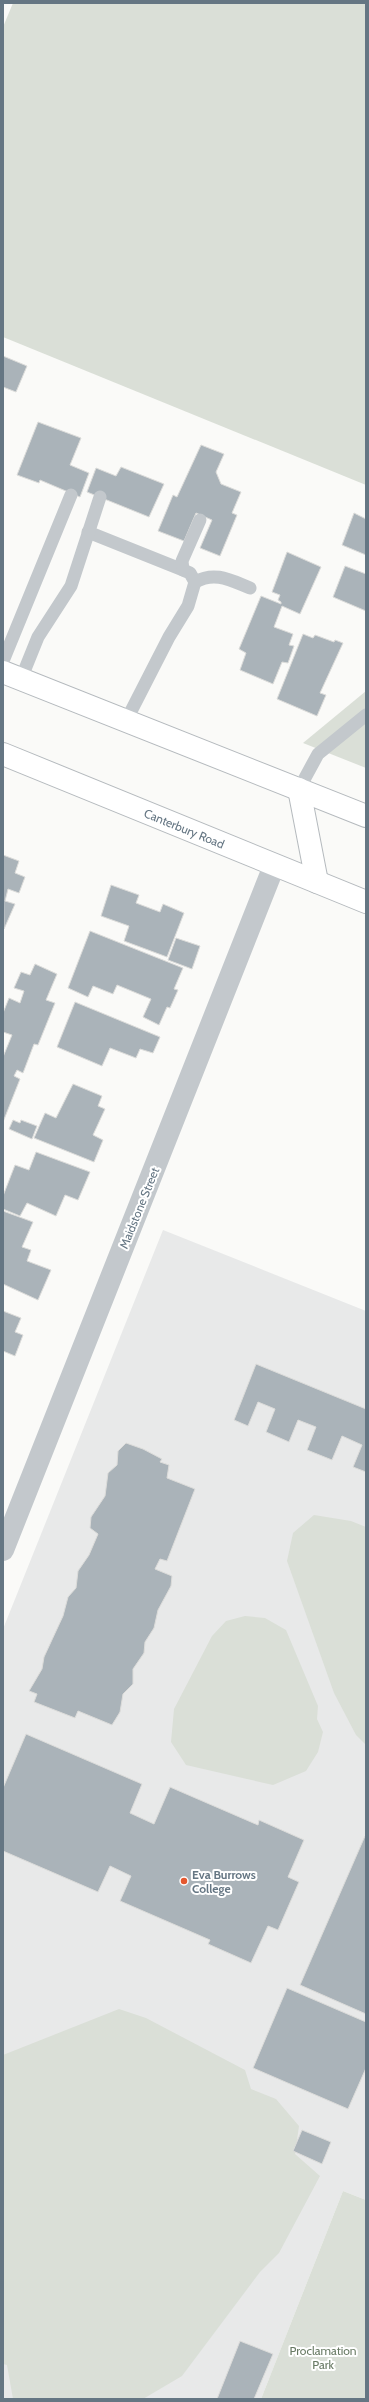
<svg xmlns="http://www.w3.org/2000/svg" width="369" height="2402" font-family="Cabin,sans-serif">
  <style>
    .built { fill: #e8e9e9 }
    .green { fill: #dadfd7 }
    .building { fill: #aab3b9; stroke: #dcdcda }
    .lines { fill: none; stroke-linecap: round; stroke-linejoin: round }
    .primary-casing { stroke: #b5babe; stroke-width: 24 }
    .lane { stroke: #c3c8cc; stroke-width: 13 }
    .street { stroke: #c3c8cc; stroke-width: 22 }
    .primary { stroke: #fff; stroke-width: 22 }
    .poi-dot { fill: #e4572e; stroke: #fff; stroke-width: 1.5 }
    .labels { text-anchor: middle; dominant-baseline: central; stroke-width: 4; stroke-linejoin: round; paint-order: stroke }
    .street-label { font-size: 12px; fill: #657683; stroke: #fff }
    .poi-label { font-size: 12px; font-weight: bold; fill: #657683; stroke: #fff; text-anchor: start }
    .park-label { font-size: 12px; fill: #687a64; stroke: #fff }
  </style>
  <rect width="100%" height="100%" fill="#fafaf8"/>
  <path class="built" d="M 163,1230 L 366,1311 L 366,2200 L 343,2191 L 261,2399 L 3,2399 L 3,1629 Z"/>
  <g class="green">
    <path d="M 13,3 L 366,3 L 366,485 L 3,337 L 3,27 Z"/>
    <path d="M 366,691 L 366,768 L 303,743 Z"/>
    <path d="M 314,1515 L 351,1521 L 366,1527 L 366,1745 L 356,1735 L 334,1693 L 287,1561 L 293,1533 Z"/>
    <path d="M 245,1616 L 265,1618 L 286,1630 L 318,1706 L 317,1719 L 323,1732 L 318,1752 L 306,1771 L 273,1785 L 186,1765 L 171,1742 L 174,1709 L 212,1636 L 226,1621 Z"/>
    <path d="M 119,2009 L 146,2018 L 245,2070 L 251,2089 L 276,2099 L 299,2126 L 295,2154 L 320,2176 L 279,2253 L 260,2272 L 182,2376 L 143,2399 L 13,2399 L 7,2365 L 3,2364 L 3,2055 Z"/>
    <path d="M 343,2191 L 366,2200 L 366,2399 L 261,2399 Z"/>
  </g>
  <g class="building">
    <path d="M 3,356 L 27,366 L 16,392 L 3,387 Z"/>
    <path d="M 38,422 L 81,438 L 70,465 L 89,473 L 80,497 L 40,480 L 39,483 L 17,475 Z"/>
    <path d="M 201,445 L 224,454 L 216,472 L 221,484 L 241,492 L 232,513 L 237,515 L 220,556 L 200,548 L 212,520 L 196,513 L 184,541 L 158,531 L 173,495 L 177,497 Z"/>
    <path d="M 121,467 L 164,484 L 149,517 L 87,492 L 96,468 L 116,476 Z"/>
    <path d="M 354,513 L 366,519 L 366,555 L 342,545 Z"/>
    <path d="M 287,552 L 321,567 L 300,614 L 282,606 L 274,627 L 293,634 L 289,645 L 294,646 L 288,663 L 282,662 L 273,684 L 240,670 L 246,653 L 239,649 L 261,596 L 281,604 L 281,602 L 278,600 L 280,595 L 272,592 Z"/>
    <path d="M 345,566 L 366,574 L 366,611 L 333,597 Z"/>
    <path d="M 303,634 L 313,638 L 315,635 L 334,642 L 335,640 L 343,643 L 320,693 L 326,695 L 317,716 L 277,699 Z"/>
    <path d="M 3,855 L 19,861 L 15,873 L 25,877 L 19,893 L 8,889 L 5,901 L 15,904 L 4,929 Z"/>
    <path d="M 111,885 L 139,895 L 136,903 L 160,912 L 163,904 L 184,913 L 167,957 L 124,941 L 129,926 L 101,916 Z"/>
    <path d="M 90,931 L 183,968 L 174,989 L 178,990 L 170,1008 L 167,1007 L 159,1025 L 143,1017 L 151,999 L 117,985 L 113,994 L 93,986 L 88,997 L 68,988 Z"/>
    <path d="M 176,938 L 200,946 L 192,969 L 168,960 Z"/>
    <path d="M 35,964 L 57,974 L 46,1000 L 55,1003 L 38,1045 L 34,1044 L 23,1073 L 17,1070 L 14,1076 L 20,1079 L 3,1122 L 3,1057 L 12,1035 L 3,1032 L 3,1013 L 9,998 L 20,1003 L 24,991 L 14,988 L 21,972 L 30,975 Z"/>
    <path d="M 75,1002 L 160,1037 L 153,1053 L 140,1049 L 136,1058 L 110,1048 L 102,1066 L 57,1047 Z"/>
    <path d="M 73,1084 L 102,1096 L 98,1106 L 105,1109 L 93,1135 L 103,1140 L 94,1162 L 34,1138 L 45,1113 L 56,1118 Z"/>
    <path d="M 13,1120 L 20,1123 L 21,1120 L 37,1126 L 32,1139 L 9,1129 Z"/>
    <path d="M 36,1152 L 90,1172 L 78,1200 L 65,1195 L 56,1216 L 27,1203 L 20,1216 L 3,1209 L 3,1196 L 15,1165 L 29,1170 Z"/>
    <path d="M 3,1211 L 33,1222 L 22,1247 L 31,1250 L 27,1261 L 51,1270 L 38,1300 L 3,1284 Z"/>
    <path d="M 3,1311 L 21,1318 L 15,1332 L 23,1335 L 15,1356 L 3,1351 Z"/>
    <path d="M 256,1364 L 366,1409 L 366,1472 L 353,1467 L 362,1445 L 342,1436 L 332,1460 L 307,1450 L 316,1427 L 298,1420 L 289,1442 L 266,1432 L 275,1409 L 258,1402 L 248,1426 L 234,1420 Z"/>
    <path d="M 126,1443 L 143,1449 L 162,1459 L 160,1462 L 169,1465 L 167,1478 L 195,1489 L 167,1561 L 160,1559 L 155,1569 L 172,1576 L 171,1586 L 158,1610 L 154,1628 L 145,1642 L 144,1653 L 133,1669 L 133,1684 L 123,1694 L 120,1712 L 112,1725 L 78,1711 L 75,1718 L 34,1702 L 37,1694 L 29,1691 L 42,1669 L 44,1657 L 63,1616 L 68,1597 L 76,1588 L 78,1571 L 89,1555 L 98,1534 L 90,1528 L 91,1517 L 105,1496 L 108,1473 L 117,1465 L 118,1451 Z"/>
    <path d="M 26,1734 L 142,1784 L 130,1813 L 154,1824 L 170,1787 L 258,1825 L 259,1820 L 304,1840 L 288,1877 L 299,1882 L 278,1930 L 268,1926 L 251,1963 L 208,1944 L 210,1940 L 120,1901 L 131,1876 L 110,1866 L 98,1892 L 3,1851 L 3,1788 Z"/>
    <path d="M 365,1836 L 366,1836 L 366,2014 L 300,1985 Z"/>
    <path d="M 287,1988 L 366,2022 L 366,2068 L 348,2109 L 253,2068 Z"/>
    <path d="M 302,2130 L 331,2142 L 322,2164 L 293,2151 Z"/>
    <path d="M 240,2341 L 273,2354 L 254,2399 L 217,2399 Z"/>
  </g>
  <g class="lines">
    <defs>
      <g id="primary">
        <path d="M 3,672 L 366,816"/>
        <path id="s1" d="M 3,754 L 366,902"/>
        <path d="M 299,789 L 317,882"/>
      </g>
    </defs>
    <use href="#primary" class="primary-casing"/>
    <g class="lane">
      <path d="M 88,532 L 183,570 L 190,573 L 195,582 L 188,606 L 169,637 L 126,721"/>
      <path d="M 183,570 L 182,561 L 200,520"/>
      <path d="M 195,582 C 215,571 230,580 250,588"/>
      <path d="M 3,661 L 71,495"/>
      <path d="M 21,679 L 38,637 L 71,586 L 100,497"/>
      <path d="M 299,789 L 318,754 L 366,715"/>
    </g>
    <path class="street" d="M 3,1550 L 274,866"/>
    <use href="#primary" class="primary"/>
  </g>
  <circle class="poi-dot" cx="184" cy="1881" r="4"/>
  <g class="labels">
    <g class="street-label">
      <text stroke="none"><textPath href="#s1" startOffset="196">Canterbury Road</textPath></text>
      <text transform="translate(139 1208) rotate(-68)">Maidstone Street</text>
    </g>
    <g class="poi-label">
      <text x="192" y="1874">Eva Burrows<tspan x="192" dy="14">College</tspan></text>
    </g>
    <g class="park-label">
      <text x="323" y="2350">Proclamation<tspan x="323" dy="14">Park</tspan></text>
    </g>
  </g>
  <rect width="369" height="2402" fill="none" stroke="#657683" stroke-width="8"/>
</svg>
